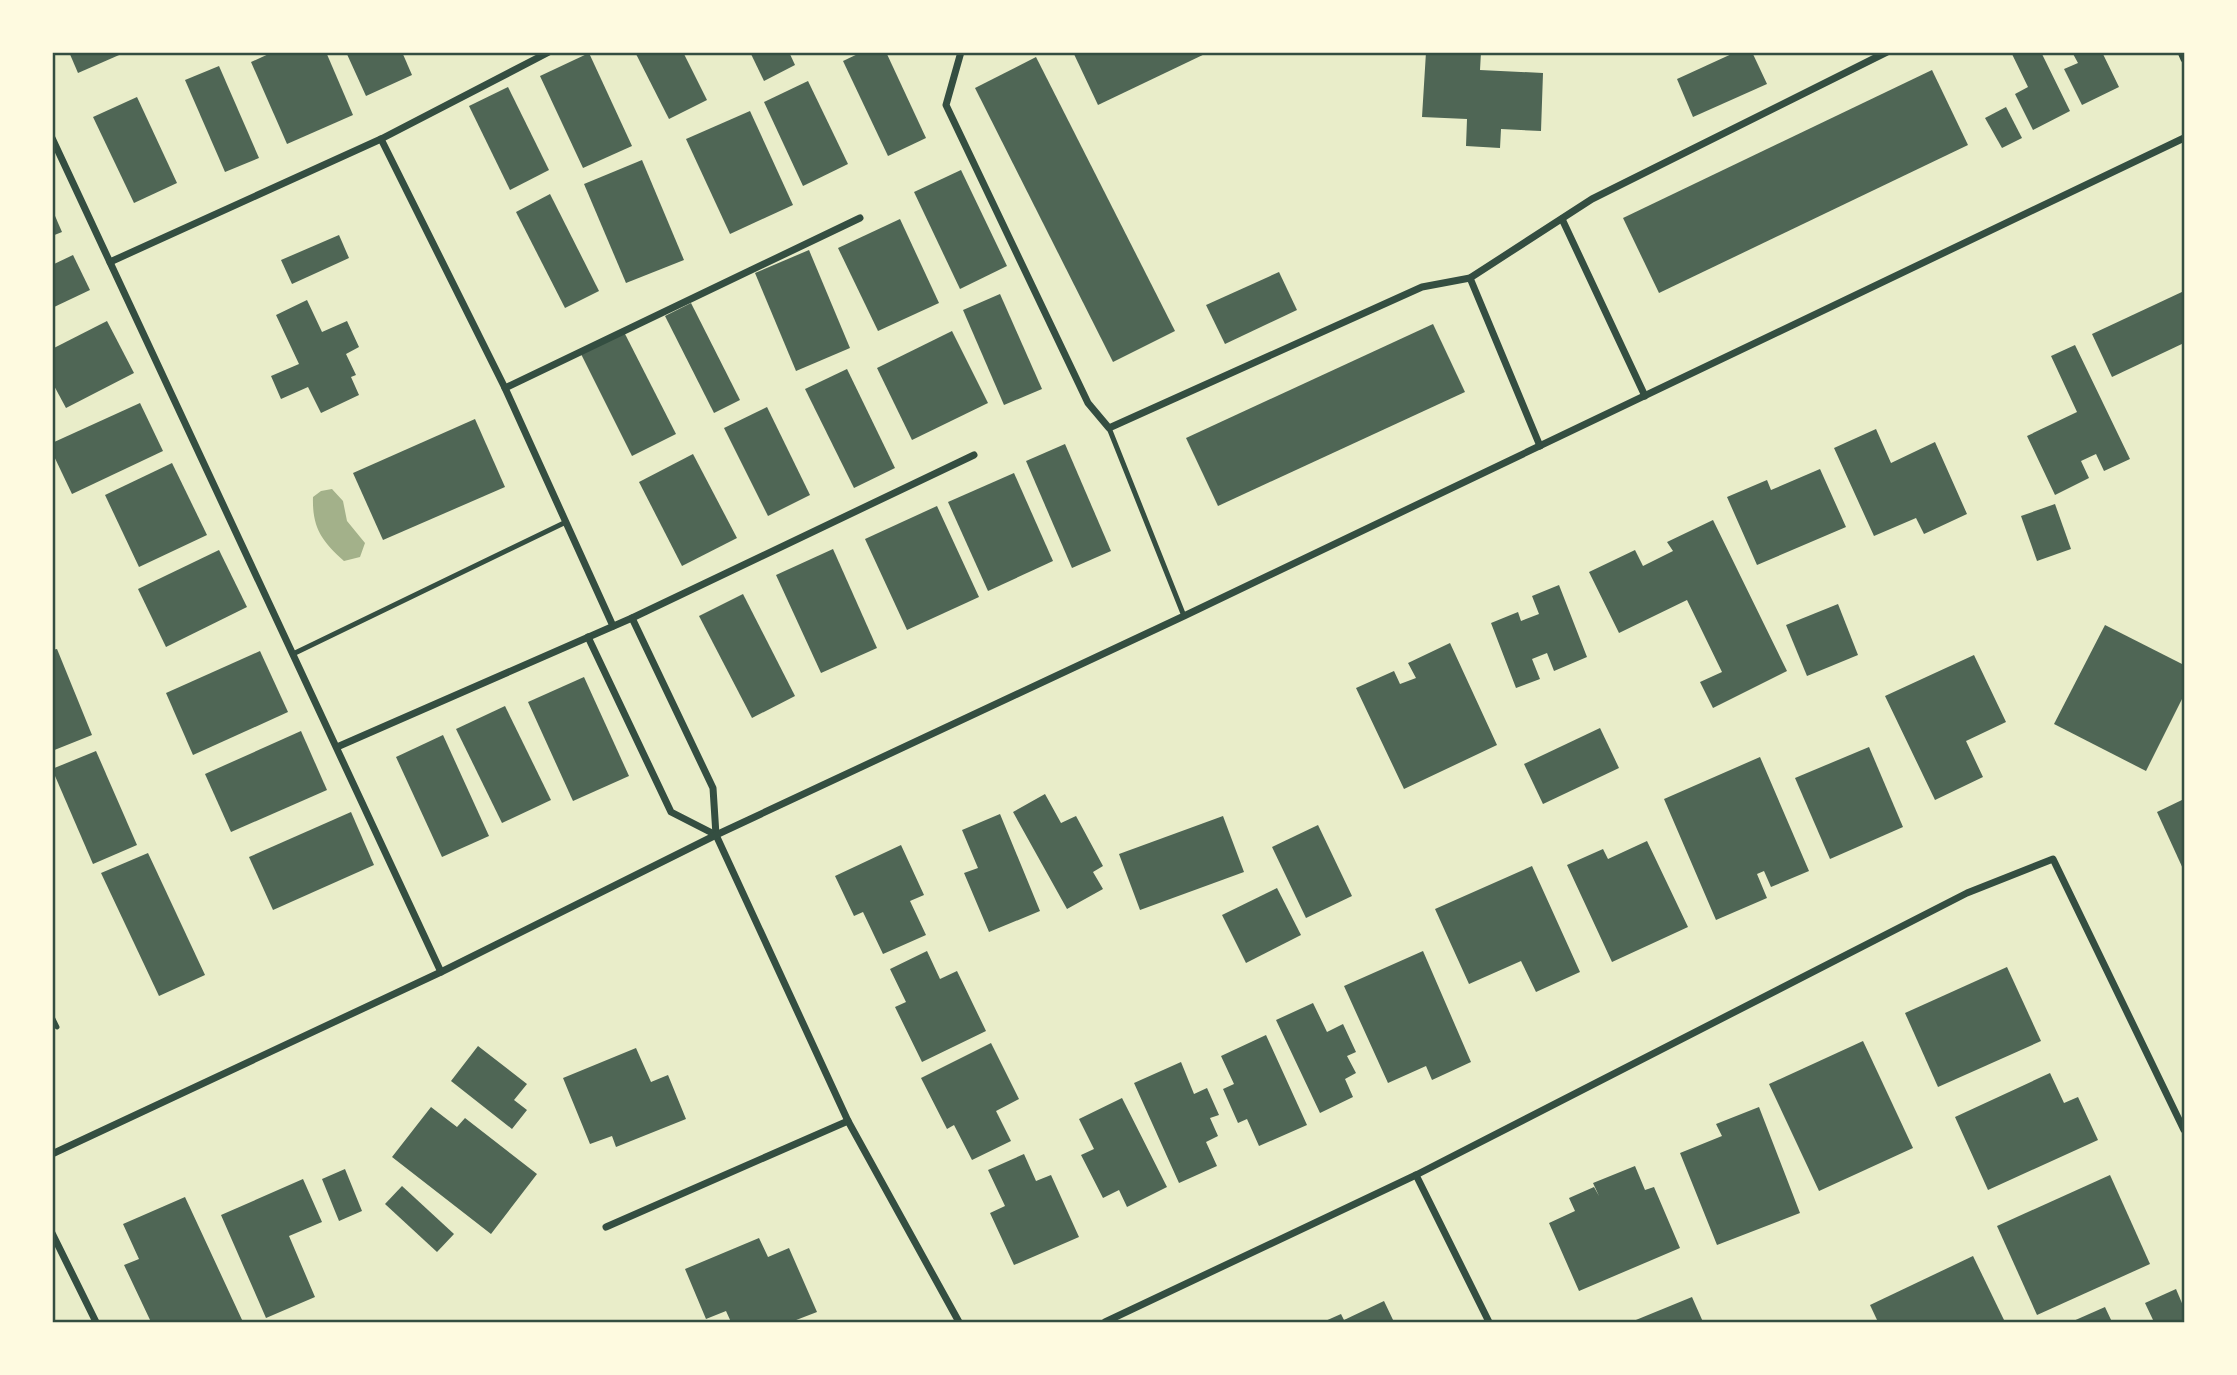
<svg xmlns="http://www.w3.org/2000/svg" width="2237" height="1375" font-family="'Noto Sans',sans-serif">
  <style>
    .water { fill: #a3b18a }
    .building { fill: #4f6655 }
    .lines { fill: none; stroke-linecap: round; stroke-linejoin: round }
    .service { stroke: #344e41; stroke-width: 5 }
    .minor { stroke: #344e41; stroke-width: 7 }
    .neatline { fill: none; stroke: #344e41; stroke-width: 2.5 }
  </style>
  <rect width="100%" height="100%" fill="#e9edc9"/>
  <path class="water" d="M 332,489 L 343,501 L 347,521 L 365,543 L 360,557 L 344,561 C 322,541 312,528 313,497 L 321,491 Z"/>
  <g class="building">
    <path d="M 69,52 L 126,52 L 78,73 Z"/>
    <path d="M 273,52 L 326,52 L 353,115 L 287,144 L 251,62 Z"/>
    <path d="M 346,52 L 402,52 L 412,75 L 366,96 Z"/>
    <path d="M 635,52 L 683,52 L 707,100 L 669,119 Z"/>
    <path d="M 750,52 L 789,52 L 795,65 L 764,81 Z"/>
    <path d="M 862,52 L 886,52 L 926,138 L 888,156 L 843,61 Z"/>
    <path d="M 1073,52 L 1209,52 L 1098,105 Z"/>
    <path d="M 1426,52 L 1481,52 L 1480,70 L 1543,73 L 1541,131 L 1501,129 L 1500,148 L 1466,146 L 1467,119 L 1422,117 Z"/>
    <path d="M 1736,52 L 1752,52 L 1767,84 L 1693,117 L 1677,79 Z"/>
    <path d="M 2011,52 L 2041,52 L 2070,111 L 2033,130 L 2015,94 L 2028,87 Z"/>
    <path d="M 2072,52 L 2102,52 L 2119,87 L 2082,105 L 2064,69 L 2078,63 Z"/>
    <path d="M 589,53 L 632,146 L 583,168 L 540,76 Z"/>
    <path d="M 1036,57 L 1175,331 L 1113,362 L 975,88 Z"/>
    <path d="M 219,66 L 259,158 L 225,172 L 185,80 Z"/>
    <path d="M 1932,70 L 1968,145 L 1659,293 L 1623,218 Z"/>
    <path d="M 808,81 L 848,164 L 803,186 L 764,102 Z"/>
    <path d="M 508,87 L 549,170 L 510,190 L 469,106 Z"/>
    <path d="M 137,97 L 177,183 L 134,203 L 93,117 Z"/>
    <path d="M 2006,107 L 2022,138 L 2002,148 L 1985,118 Z"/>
    <path d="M 750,111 L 793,205 L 730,234 L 686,139 Z"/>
    <path d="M 642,160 L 684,260 L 626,283 L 584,184 Z"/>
    <path d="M 961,170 L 1007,266 L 960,289 L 914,192 Z"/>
    <path d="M 550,194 L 599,291 L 565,308 L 516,212 Z"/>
    <path d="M 52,209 L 62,232 L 52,236 Z"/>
    <path d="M 900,219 L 939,303 L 878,331 L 838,248 Z"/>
    <path d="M 339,235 L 349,258 L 292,284 L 281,260 Z"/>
    <path d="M 809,250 L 850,348 L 796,371 L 755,273 Z"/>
    <path d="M 73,255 L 90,290 L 52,308 L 52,265 Z"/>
    <path d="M 1279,272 L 1297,310 L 1225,344 L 1206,305 Z"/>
    <path d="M 2184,291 L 2184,343 L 2112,377 L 2092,334 Z"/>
    <path d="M 1000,294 L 1042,389 L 1004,405 L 963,310 Z"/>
    <path d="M 307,300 L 322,332 L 347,321 L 359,347 L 346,354 L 356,375 L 351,377 L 359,395 L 321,413 L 308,387 L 281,399 L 271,376 L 299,364 L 276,315 Z"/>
    <path d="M 691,303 L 740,400 L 714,413 L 665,316 Z"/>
    <path d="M 107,321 L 134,373 L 66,408 L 52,382 L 52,349 Z"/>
    <path d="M 1433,324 L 1465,392 L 1218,506 L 1186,438 Z"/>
    <path d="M 952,331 L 988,403 L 912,440 L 877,368 Z"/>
    <path d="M 624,332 L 676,434 L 632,456 L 581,354 Z"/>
    <path d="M 2075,345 L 2130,459 L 2104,471 L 2096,454 L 2081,461 L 2089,478 L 2055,495 L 2027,436 L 2077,412 L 2051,356 Z"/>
    <path d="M 847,369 L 895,468 L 854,488 L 805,389 Z"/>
    <path d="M 140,403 L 163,451 L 72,494 L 52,452 L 52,443 Z"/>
    <path d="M 767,407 L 810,495 L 768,516 L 724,428 Z"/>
    <path d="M 475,419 L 505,487 L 383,540 L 353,473 Z"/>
    <path d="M 1876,429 L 1891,463 L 1935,442 L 1967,514 L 1924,534 L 1916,518 L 1874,536 L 1834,448 Z"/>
    <path d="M 1065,444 L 1111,551 L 1072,568 L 1026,461 Z"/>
    <path d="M 693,454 L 737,538 L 682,566 L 639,482 Z"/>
    <path d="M 172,463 L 207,535 L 139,567 L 105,495 Z"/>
    <path d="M 1820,469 L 1846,527 L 1757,565 L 1727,497 L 1767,480 L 1771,490 Z"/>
    <path d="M 1014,473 L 1053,561 L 988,591 L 948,502 Z"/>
    <path d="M 2055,504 L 2071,549 L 2037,561 L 2021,516 Z"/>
    <path d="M 937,506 L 979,597 L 907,630 L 865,539 Z"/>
    <path d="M 1713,520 L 1787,671 L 1713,708 L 1700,682 L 1722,672 L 1687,600 L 1619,633 L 1589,572 L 1635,550 L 1643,566 L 1673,551 L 1667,542 Z"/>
    <path d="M 833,549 L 877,648 L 821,673 L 776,575 Z"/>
    <path d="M 219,550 L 247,607 L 166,647 L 138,589 Z"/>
    <path d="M 1559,585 L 1587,657 L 1554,671 L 1547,653 L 1532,659 L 1540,679 L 1516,688 L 1491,623 L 1518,612 L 1521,621 L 1539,614 L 1532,596 Z"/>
    <path d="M 743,594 L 795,696 L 752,718 L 699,616 Z"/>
    <path d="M 1838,604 L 1858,655 L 1807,676 L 1786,625 Z"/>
    <path d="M 2105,625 L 2184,665 L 2184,695 L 2146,771 L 2054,724 Z"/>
    <path d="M 1450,643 L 1497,745 L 1404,789 L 1356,688 L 1394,671 L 1400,684 L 1416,678 L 1408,663 Z"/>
    <path d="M 57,649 L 92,735 L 52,751 L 52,650 Z"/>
    <path d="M 260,651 L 288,712 L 193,755 L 166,693 Z"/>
    <path d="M 1974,655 L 2006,722 L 1966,741 L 1983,777 L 1935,800 L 1885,696 Z"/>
    <path d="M 584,677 L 629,776 L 573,801 L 528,702 Z"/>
    <path d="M 505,706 L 551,800 L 502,823 L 456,729 Z"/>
    <path d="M 1600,728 L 1619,768 L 1543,804 L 1524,764 Z"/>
    <path d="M 301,731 L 327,790 L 231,832 L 205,774 Z"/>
    <path d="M 443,735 L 489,836 L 442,857 L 396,757 Z"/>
    <path d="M 1869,747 L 1903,827 L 1830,859 L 1795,778 Z"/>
    <path d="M 96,751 L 137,845 L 93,864 L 52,769 Z"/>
    <path d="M 1760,757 L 1809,871 L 1771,887 L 1764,871 L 1757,874 L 1767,898 L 1716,920 L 1664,799 Z"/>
    <path d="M 1045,794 L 1061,823 L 1076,816 L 1103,866 L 1093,872 L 1103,889 L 1067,909 L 1013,812 Z"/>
    <path d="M 2184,799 L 2184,871 L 2157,812 Z"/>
    <path d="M 351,812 L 374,865 L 273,910 L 249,857 Z"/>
    <path d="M 1000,814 L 1040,911 L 989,932 L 964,873 L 978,868 L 962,830 Z"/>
    <path d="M 1223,816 L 1244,872 L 1140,910 L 1119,854 Z"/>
    <path d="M 1318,825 L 1352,896 L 1306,918 L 1272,847 Z"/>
    <path d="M 1647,841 L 1688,927 L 1612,962 L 1567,865 L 1603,849 L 1608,859 Z"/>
    <path d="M 901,845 L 924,895 L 910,901 L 926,935 L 883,954 L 863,912 L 854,916 L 835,876 Z"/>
    <path d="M 148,853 L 205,975 L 159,996 L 101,873 Z"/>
    <path d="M 1532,866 L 1580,972 L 1536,992 L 1521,961 L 1469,984 L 1435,909 Z"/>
    <path d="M 1277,888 L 1301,935 L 1246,963 L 1222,915 Z"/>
    <path d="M 927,951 L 940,979 L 957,971 L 986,1031 L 922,1062 L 895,1007 L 906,1002 L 890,969 Z"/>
    <path d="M 1423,951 L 1471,1062 L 1432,1080 L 1426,1066 L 1388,1083 L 1344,986 Z"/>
    <path d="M 2007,967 L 2041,1041 L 1938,1087 L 1905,1013 Z"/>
    <path d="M 1313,1003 L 1327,1032 L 1343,1024 L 1356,1052 L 1347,1056 L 1356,1073 L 1345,1079 L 1353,1097 L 1320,1113 L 1276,1020 Z"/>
    <path d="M 1266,1035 L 1307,1125 L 1259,1146 L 1247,1119 L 1238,1123 L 1223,1089 L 1234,1084 L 1221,1056 Z"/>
    <path d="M 1863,1041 L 1913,1148 L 1819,1191 L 1769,1084 Z"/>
    <path d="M 991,1043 L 1019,1099 L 996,1111 L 1011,1141 L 972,1160 L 954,1125 L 947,1129 L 921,1078 Z"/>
    <path d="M 478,1046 L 527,1084 L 514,1100 L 527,1110 L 512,1129 L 451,1081 Z"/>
    <path d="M 636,1048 L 651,1082 L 668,1075 L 686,1119 L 616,1147 L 612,1136 L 590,1144 L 563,1078 Z"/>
    <path d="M 1181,1062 L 1194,1094 L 1207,1088 L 1219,1115 L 1210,1118 L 1218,1136 L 1206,1142 L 1217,1166 L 1179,1183 L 1134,1083 Z"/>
    <path d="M 2050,1073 L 2064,1103 L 2078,1097 L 2098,1140 L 1988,1190 L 1955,1117 Z"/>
    <path d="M 1122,1098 L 1167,1187 L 1127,1207 L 1119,1190 L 1103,1198 L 1081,1155 L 1094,1149 L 1079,1119 Z"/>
    <path d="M 431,1107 L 457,1127 L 465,1118 L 537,1174 L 491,1234 L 392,1157 Z"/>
    <path d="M 1759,1107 L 1800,1213 L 1717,1245 L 1680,1153 L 1722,1136 L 1716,1124 Z"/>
    <path d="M 1024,1154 L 1036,1181 L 1051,1175 L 1079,1237 L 1014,1265 L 990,1213 L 1005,1206 L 988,1170 Z"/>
    <path d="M 1635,1166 L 1645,1190 L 1654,1187 L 1680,1248 L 1579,1291 L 1549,1223 L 1575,1211 L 1569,1198 L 1594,1187 L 1599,1196 L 1593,1183 Z"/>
    <path d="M 345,1169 L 362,1211 L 339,1221 L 322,1179 Z"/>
    <path d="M 2110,1175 L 2150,1264 L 2037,1315 L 1997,1226 Z"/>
    <path d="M 303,1179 L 322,1222 L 289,1236 L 315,1297 L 266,1318 L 221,1215 Z"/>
    <path d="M 402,1186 L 454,1234 L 437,1252 L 385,1204 Z"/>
    <path d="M 185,1197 L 243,1322 L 151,1322 L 124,1265 L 139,1259 L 123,1224 Z"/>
    <path d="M 759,1238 L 768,1257 L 789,1248 L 817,1312 L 791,1322 L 731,1322 L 726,1311 L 706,1319 L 685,1269 Z"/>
    <path d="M 1973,1256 L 2005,1322 L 1878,1322 L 1870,1305 Z"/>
    <path d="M 2176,1289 L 2184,1308 L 2184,1322 L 2154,1322 L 2145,1303 Z"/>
    <path d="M 1692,1297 L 1703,1322 L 1631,1322 Z"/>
    <path d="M 1384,1301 L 1394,1322 L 1323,1322 L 1341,1314 L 1344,1320 Z"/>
    <path d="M 2105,1307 L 2112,1322 L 2071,1322 Z"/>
  </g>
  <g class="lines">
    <g class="service">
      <path d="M 1109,428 L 1184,616"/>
      <path d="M 295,653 L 566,522"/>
      <path d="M 52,1017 L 57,1027"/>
    </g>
    <g class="minor">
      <path d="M 961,52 L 946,105 L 1088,403 L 1109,428 L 1422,287 L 1470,278 L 1592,199 L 1887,52"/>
      <path d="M 2181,52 L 2184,59"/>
      <path d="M 52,138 L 441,972"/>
      <path d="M 381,139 L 505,388 L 613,626"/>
      <path d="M 1562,219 L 1645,396"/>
      <path d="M 110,262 L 381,139 L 549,52"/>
      <path d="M 1470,278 L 1540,446"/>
      <path d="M 505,388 L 860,218"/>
      <path d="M 632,618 L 713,788 L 716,835 L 848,1121 L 959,1322"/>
      <path d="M 588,637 L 671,812 L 716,835"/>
      <path d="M 337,747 L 632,618 L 974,455"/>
      <path d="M 52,1154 L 441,972 L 716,835 L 1184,616 L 2184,138"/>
      <path d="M 1416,1175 L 1489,1322"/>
      <path d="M 606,1227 L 848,1121"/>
      <path d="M 52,1233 L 96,1322"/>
      <path d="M 1105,1322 L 1416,1175 L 1967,893 L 2053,859 L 2184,1130"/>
    </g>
  </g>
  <rect width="2237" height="1375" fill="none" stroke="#fefae0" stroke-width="108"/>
  <rect x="54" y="54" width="2129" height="1267" class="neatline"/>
</svg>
